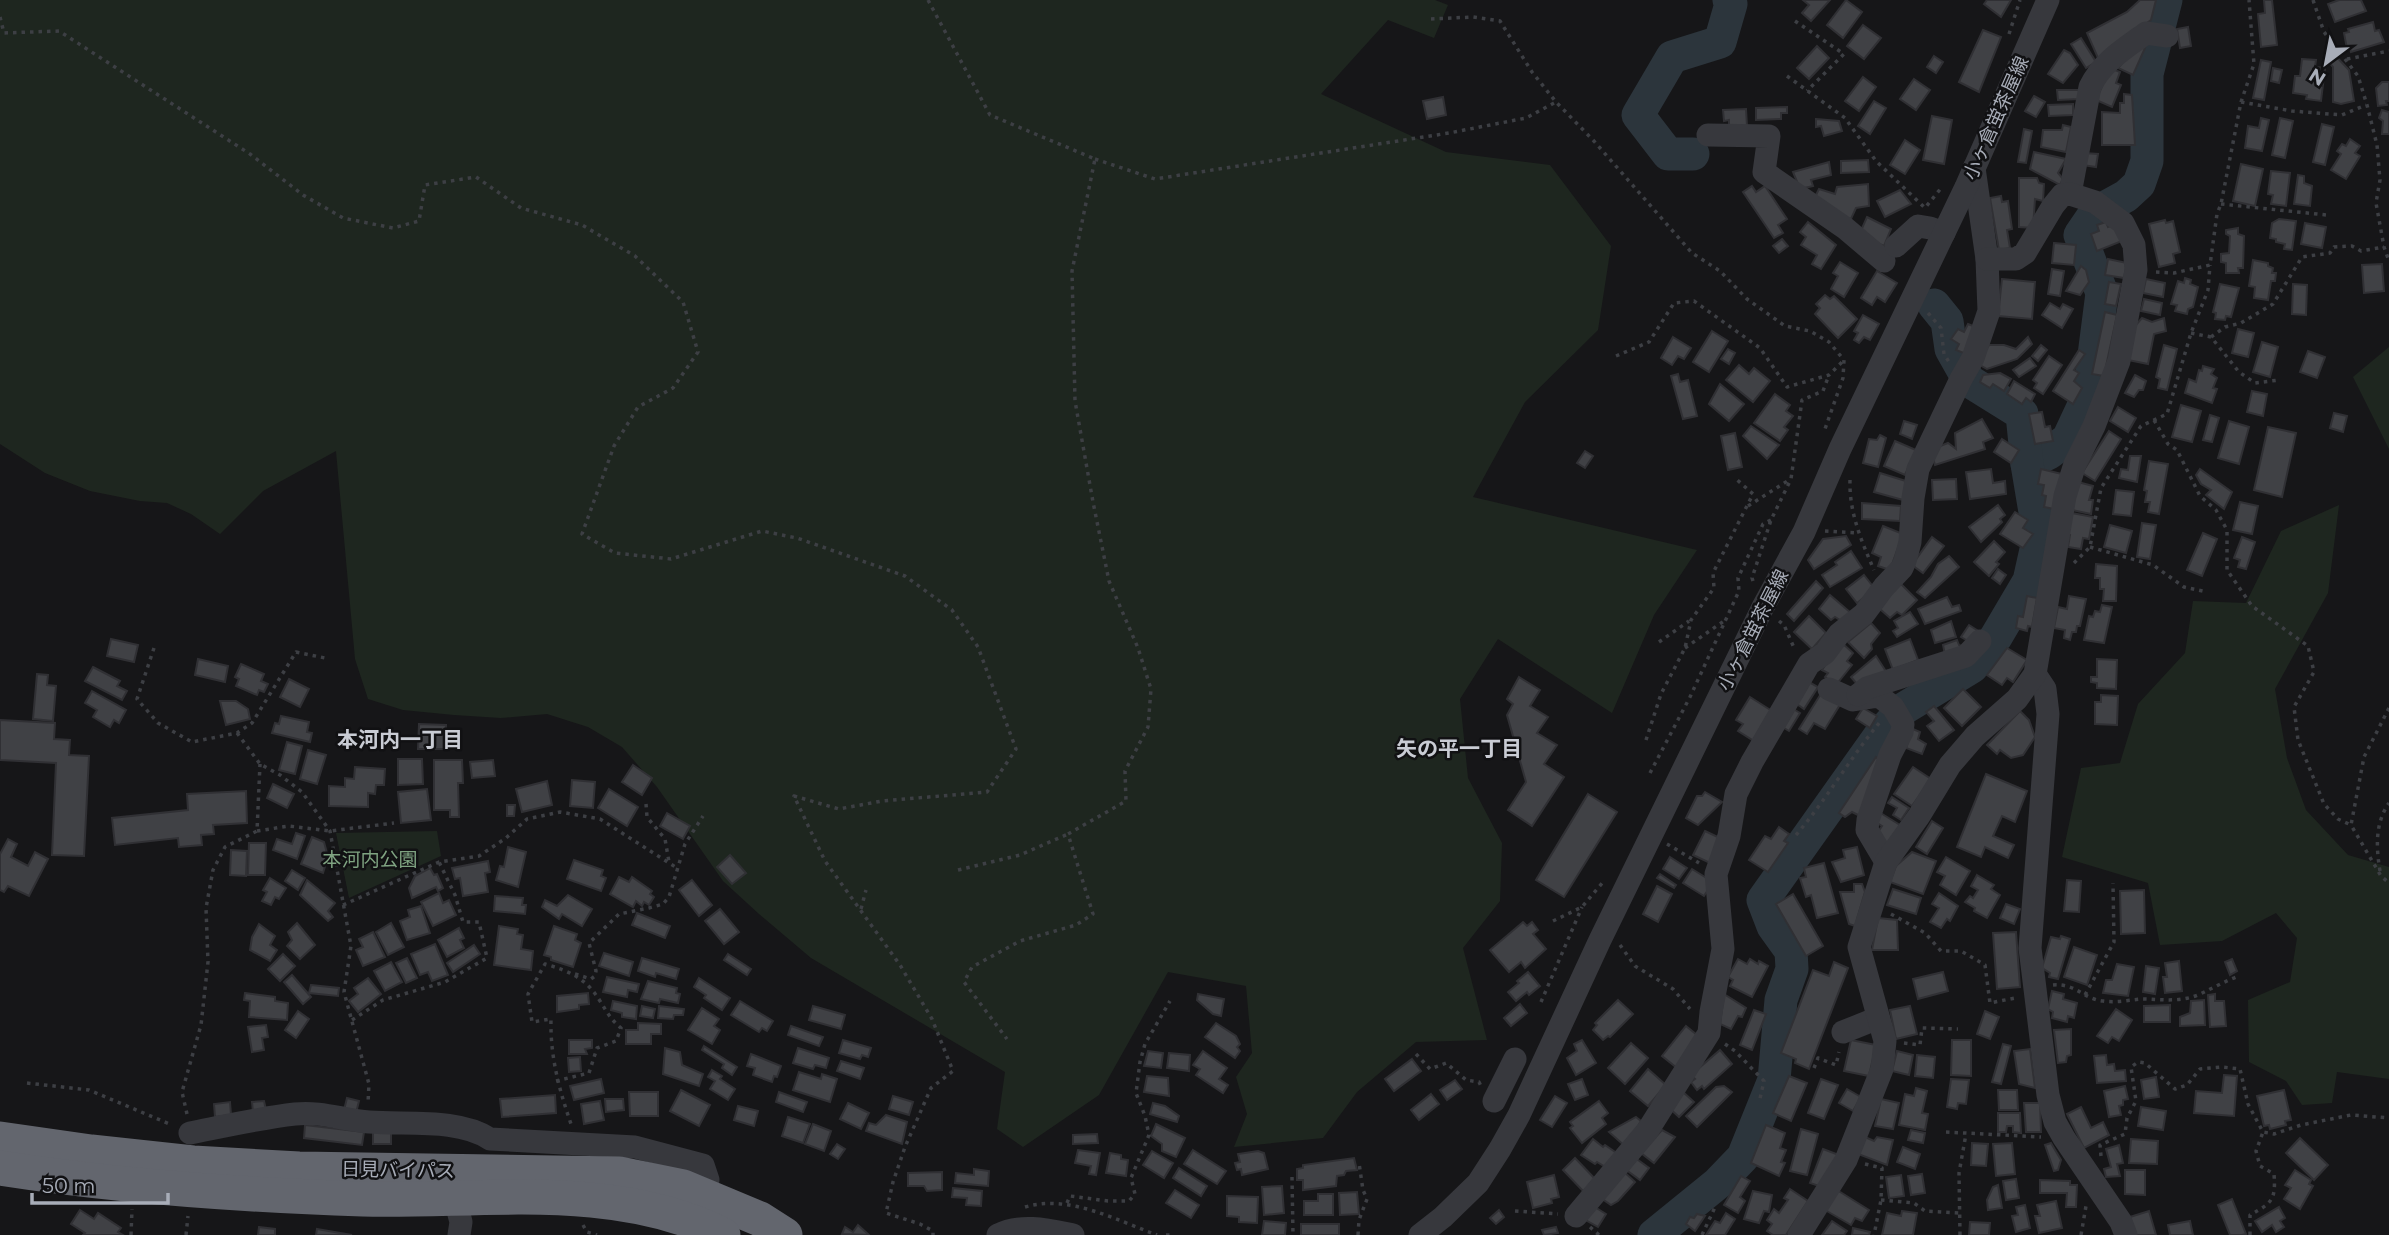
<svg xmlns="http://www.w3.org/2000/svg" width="2389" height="1235" font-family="Montserrat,'Noto Sans JP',sans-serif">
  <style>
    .green { fill: #1e261f }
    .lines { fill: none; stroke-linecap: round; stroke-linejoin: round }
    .river { stroke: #2c353c; stroke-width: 33 }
    .building { fill: #404145; stroke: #303034; stroke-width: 2 }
    .path { stroke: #3d3f44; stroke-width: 3.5; stroke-dasharray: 3.5 5; stroke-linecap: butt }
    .minor { stroke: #37383d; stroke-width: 23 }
    .highway { stroke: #63666e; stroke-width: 35 }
    .labels { text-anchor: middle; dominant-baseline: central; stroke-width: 5; stroke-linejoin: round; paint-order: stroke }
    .street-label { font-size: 19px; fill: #a8adb8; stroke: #111113 }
    .park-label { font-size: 19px; fill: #7fa381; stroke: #111113 }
    .neighbourhood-label { font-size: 21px; font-weight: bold; fill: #c9ccd4; stroke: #111113 }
  </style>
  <rect width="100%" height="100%" fill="#161618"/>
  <g class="green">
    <path d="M 0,0 L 1435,0 L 1448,5 L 1434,38 L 1388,20 L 1321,94 L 1446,152 L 1550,165 L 1611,246 L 1598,330 L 1525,402 L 1473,497 L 1697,550 L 1654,615 L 1612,713 L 1498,639 L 1460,699 L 1468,778 L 1502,843 L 1500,901 L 1463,948 L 1487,1040 L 1416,1042 L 1357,1092 L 1323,1138 L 1234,1147 L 1247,1114 L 1236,1077 L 1252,1053 L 1246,986 L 1168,972 L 1099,1095 L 1023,1147 L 997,1129 L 1005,1072 L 811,958 L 759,914 L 723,881 L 657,787 L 622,747 L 588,727 L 547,714 L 501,718 L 454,715 L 403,710 L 368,699 L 355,659 L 336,451 L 263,491 L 220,534 L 191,514 L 167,503 L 140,501 L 90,491 L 45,473 L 0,444 Z"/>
    <path d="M 2389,347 L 2389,449 L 2353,377 Z"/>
    <path d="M 2339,505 L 2328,593 L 2275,689 L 2287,758 L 2306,810 L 2348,855 L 2389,867 L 2389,1079 L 2337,1072 L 2332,1103 L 2302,1105 L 2286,1081 L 2249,1062 L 2248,1000 L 2290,982 L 2297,938 L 2276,913 L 2222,941 L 2160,945 L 2148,883 L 2062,857 L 2081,768 L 2120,763 L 2138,704 L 2185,653 L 2193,601 L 2246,603 L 2281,531 Z"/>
    <path d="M 437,831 L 441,856 L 349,898 L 336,833 Z"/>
  </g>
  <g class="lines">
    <g class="river">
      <path d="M 1693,154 L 1668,154 L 1638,115 L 1672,57 L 1720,42 L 1731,4 L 1729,0"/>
      <path d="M 2027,464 L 2049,453 L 2068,439 L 2089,394 L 2102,293 L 2080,235 L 2095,213 L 2126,196 L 2139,184 L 2147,161 L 2147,74 L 2166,0"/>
      <path d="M 1654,1235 L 1718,1183 L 1743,1157 L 1774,1080 L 1781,1000 L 1792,969 L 1791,951 L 1773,926 L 1763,900 L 1883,731 L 1903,709 L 1972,667 L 1996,637 L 2029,581 L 2039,536 L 2027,464 L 2022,414 L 1969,381 L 1951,349 L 1947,321 L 1934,305"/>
    </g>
  </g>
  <g class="building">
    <path d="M 1803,0 L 1830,0 L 1811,21 L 1802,13 L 1809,5 Z"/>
    <path d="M 1846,0 L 1862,12 L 1843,38 L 1827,25 Z"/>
    <path d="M 1987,0 L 2011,0 L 2001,17 L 1984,4 Z"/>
    <path d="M 2140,0 L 2156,0 L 2151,20 L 2098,58 L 2087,33 L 2127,12 Z"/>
    <path d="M 2264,0 L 2272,0 L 2277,45 L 2261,47 L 2258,14 L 2265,13 Z"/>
    <path d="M 2339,0 L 2361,0 L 2366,11 L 2335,22 L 2328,4 Z"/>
    <path d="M 2373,22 L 2375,31 L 2379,30 L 2384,42 L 2351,52 L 2350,48 L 2347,49 L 2344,33 L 2349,32 L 2348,29 Z"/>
    <path d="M 1863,25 L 1881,38 L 1864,59 L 1847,46 Z"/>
    <path d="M 2188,27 L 2191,46 L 2180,48 L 2177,29 Z"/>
    <path d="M 1983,30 L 2001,37 L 1979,92 L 1959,82 Z"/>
    <path d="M 2081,38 L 2096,62 L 2086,68 L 2071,44 Z"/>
    <path d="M 2138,45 L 2145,48 L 2133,75 L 2118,68 Z"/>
    <path d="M 1817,46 L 1829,58 L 1809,79 L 1797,68 Z"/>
    <path d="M 2064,50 L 2070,53 L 2078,65 L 2063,83 L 2048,74 Z"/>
    <path d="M 2330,50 L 2349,70 L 2354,101 L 2341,104 L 2333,102 L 2333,67 L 2324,56 Z"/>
    <path d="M 1934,56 L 1943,62 L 1936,73 L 1927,67 Z"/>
    <path d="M 2302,59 L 2316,60 L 2315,67 L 2325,68 L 2321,101 L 2306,99 L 2307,95 L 2293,93 L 2295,76 L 2300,76 Z"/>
    <path d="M 2261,60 L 2271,62 L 2264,100 L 2253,98 Z"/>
    <path d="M 2110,68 L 2120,72 L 2116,83 L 2121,85 L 2112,107 L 2096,100 Z"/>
    <path d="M 2273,68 L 2282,70 L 2279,83 L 2271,81 Z"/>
    <path d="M 1863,77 L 1876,87 L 1859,111 L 1845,101 Z"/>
    <path d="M 1914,79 L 1930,90 L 1916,110 L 1900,99 Z"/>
    <path d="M 2382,82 L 2389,82 L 2389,101 L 2386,101 L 2387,105 L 2378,106 L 2376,88 Z"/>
    <path d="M 2057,90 L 2079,90 L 2079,99 L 2058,100 Z"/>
    <path d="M 2124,94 L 2132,95 L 2135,145 L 2102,145 L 2102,112 L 2120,113 L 2120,103 L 2124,103 Z"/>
    <path d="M 2034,96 L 2045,102 L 2036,117 L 2025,111 Z"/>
    <path d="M 1443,97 L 1446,115 L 1427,119 L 1423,101 Z"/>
    <path d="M 1874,101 L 1886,108 L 1870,134 L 1858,126 Z"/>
    <path d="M 2073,104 L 2073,115 L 2049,116 L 2048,105 Z"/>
    <path d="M 1787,107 L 1787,113 L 1781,113 L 1781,119 L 1756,120 L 1756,108 Z"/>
    <path d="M 1746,109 L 1747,126 L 1729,127 L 1729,120 L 1724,121 L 1723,110 Z"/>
    <path d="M 2382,110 L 2389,112 L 2389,134 L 2382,134 L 2383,121 L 2379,118 Z"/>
    <path d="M 1932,116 L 1952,120 L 1944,164 L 1923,160 Z"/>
    <path d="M 2261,118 L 2269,120 L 2262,151 L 2245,148 L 2248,126 L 2259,128 Z"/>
    <path d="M 2280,118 L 2293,121 L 2285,158 L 2272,155 Z"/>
    <path d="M 1816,119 L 1839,121 L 1842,131 L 1824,136 L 1821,126 L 1816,127 Z"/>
    <path d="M 2322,124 L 2334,127 L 2325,165 L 2313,162 Z"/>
    <path d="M 2063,125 L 2071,127 L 2066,152 L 2041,147 L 2043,130 L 2062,130 Z"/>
    <path d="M 2024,129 L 2032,131 L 2026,163 L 2018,162 Z"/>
    <path d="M 2350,139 L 2360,146 L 2355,153 L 2360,156 L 2346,179 L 2331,170 L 2341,154 L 2337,151 L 2342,144 L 2346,146 Z"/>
    <path d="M 1905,140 L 1920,150 L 1905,174 L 1890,165 Z"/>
    <path d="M 2034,152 L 2066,159 L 2058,173 L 2063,179 L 2060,185 L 2030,169 Z"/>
    <path d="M 2084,153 L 2098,154 L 2096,167 L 2082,165 Z"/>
    <path d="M 1868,160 L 1869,172 L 1841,173 L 1841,161 Z"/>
    <path d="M 1829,162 L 1831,175 L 1811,180 L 1813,186 L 1800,189 L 1793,172 Z"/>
    <path d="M 2241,164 L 2263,169 L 2255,206 L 2233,201 Z"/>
    <path d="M 2271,171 L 2290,173 L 2286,206 L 2271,204 L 2273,195 L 2268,194 Z"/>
    <path d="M 2298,175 L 2304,176 L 2304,183 L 2312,186 L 2310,206 L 2294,204 Z"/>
    <path d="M 2019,178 L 2037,178 L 2039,183 L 2044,184 L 2043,201 L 2035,199 L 2033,228 L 2019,227 Z"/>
    <path d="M 1868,184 L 1869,206 L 1856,208 L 1850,221 L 1812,203 L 1819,189 L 1835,194 L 1837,187 Z"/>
    <path d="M 1752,186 L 1756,192 L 1765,186 L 1787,219 L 1778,225 L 1783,233 L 1774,238 L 1743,192 Z"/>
    <path d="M 1900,190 L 1911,204 L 1885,217 L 1877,201 Z"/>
    <path d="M 2001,196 L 2002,202 L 2008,201 L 2012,229 L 2007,230 L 2010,248 L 1999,250 L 1990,198 Z"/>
    <path d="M 1867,217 L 1891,229 L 1884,246 L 1859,235 Z"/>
    <path d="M 2279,219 L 2296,221 L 2292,250 L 2284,249 L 2285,244 L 2276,242 L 2276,239 L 2270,238 L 2272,223 Z"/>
    <path d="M 2165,220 L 2166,223 L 2173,221 L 2180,252 L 2173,254 L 2175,263 L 2159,267 L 2149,224 Z"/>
    <path d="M 1808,222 L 1836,245 L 1821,269 L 1812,264 L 1817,255 L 1801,245 L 1806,237 L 1800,232 Z"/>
    <path d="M 2106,222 L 2108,227 L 2115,224 L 2122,241 L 2097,251 L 2091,234 L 2099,231 L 2097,225 Z"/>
    <path d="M 2305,223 L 2326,227 L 2322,248 L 2301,244 Z"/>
    <path d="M 2238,228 L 2238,234 L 2244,236 L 2243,268 L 2238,268 L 2239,273 L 2226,273 L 2226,263 L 2221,262 L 2221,254 L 2229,253 L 2230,236 L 2226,234 L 2226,230 Z"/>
    <path d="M 1782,239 L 1788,246 L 1779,253 L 1773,246 Z"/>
    <path d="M 2054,243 L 2076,245 L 2074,265 L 2052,263 Z"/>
    <path d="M 2108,259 L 2127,263 L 2124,278 L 2105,275 Z"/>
    <path d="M 2253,260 L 2268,263 L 2268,266 L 2273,268 L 2272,273 L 2276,273 L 2275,281 L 2271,281 L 2268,300 L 2254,298 L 2255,287 L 2249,286 Z"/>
    <path d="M 1840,262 L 1858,273 L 1844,297 L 1831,289 L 1838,276 L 1833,273 Z"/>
    <path d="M 2382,264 L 2384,291 L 2364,293 L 2362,265 Z"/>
    <path d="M 2081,266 L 2086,270 L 2089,282 L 2080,295 L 2066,291 Z"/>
    <path d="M 2052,269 L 2064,271 L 2060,296 L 2048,294 Z"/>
    <path d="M 1877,271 L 1897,283 L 1885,302 L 1877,297 L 1872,305 L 1861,298 Z"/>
    <path d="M 2185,278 L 2191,280 L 2190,284 L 2198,287 L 2193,307 L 2188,309 L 2187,314 L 2175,311 L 2177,305 L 2171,304 L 2178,281 L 2184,283 Z"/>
    <path d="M 2002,279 L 2035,282 L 2032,319 L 1998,316 Z"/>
    <path d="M 2146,279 L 2165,283 L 2163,297 L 2143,293 Z"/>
    <path d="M 2109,282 L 2121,284 L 2116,306 L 2105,304 Z"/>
    <path d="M 2220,284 L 2239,288 L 2231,317 L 2226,316 L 2225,320 L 2215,319 L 2216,313 L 2213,312 Z"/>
    <path d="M 2293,284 L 2307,285 L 2306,315 L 2292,314 Z"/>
    <path d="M 1825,295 L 1830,299 L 1834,296 L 1857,319 L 1838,338 L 1815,314 L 1820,308 L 1816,304 Z"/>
    <path d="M 2144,299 L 2162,303 L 2160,315 L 2141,311 Z"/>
    <path d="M 2050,303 L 2060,309 L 2063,304 L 2073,309 L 2062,328 L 2042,315 Z"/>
    <path d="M 2105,312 L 2117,315 L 2104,376 L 2092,374 Z"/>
    <path d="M 1863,315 L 1879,324 L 1870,340 L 1864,337 L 1859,343 L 1854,340 L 1858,333 L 1854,331 Z"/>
    <path d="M 2142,318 L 2152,322 L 2164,318 L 2166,331 L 2154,334 L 2148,364 L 2128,360 L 2135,326 Z"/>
    <path d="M 1968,324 L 1978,328 L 1966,354 L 1956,350 L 1959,344 L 1951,339 L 1958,329 L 1964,332 Z"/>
    <path d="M 2238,329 L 2254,333 L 2248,357 L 2232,353 Z"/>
    <path d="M 1712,331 L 1728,341 L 1709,372 L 1693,362 Z"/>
    <path d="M 1673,337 L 1691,348 L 1684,359 L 1678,356 L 1672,365 L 1661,358 Z"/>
    <path d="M 2028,337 L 2032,344 L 2017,359 L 1987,369 L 1978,364 L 1989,345 L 2004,345 L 2016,349 Z"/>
    <path d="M 2262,342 L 2278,347 L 2270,377 L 2253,372 Z"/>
    <path d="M 2041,345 L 2047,350 L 2038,361 L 2032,356 Z"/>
    <path d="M 2164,345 L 2177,349 L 2167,390 L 2158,388 L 2160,379 L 2156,377 Z"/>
    <path d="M 1728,349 L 1735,353 L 1729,364 L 1721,359 Z"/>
    <path d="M 2079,350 L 2085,354 L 2074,370 L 2079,373 L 2074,381 L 2082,388 L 2073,404 L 2053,391 Z"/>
    <path d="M 2308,351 L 2325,357 L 2317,378 L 2300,372 Z"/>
    <path d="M 2049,356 L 2062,365 L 2043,394 L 2034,388 L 2037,383 L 2033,380 Z"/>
    <path d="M 2030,358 L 2036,366 L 2019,377 L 2013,370 Z"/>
    <path d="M 1739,365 L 1749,374 L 1754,368 L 1770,381 L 1753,402 L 1726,380 Z"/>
    <path d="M 2203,366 L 2214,369 L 2211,374 L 2217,378 L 2213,388 L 2217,389 L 2212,403 L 2185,393 L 2189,379 L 2196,382 L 2199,370 L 2202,371 Z"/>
    <path d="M 2000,373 L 2011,379 L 2004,391 L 1993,384 L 1990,388 L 1980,382 L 1983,375 Z"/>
    <path d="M 1678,374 L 1680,382 L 1688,380 L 1697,416 L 1683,419 L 1671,376 Z"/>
    <path d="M 2135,375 L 2146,381 L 2143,390 L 2139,390 L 2134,397 L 2125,393 Z"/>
    <path d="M 2014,381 L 2035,394 L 2031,402 L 2026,398 L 2022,404 L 2007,394 Z"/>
    <path d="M 1720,384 L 1744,404 L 1729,421 L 1709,404 Z"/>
    <path d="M 2252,391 L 2267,394 L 2263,416 L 2247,412 Z"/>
    <path d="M 1775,394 L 1790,405 L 1786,411 L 1793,416 L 1784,427 L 1788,430 L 1780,441 L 1754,423 Z"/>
    <path d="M 2181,405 L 2201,411 L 2192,442 L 2172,437 Z"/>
    <path d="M 2118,407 L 2136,418 L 2128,432 L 2110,421 Z"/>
    <path d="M 2042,412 L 2045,427 L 2050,426 L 2053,441 L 2035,444 L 2029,414 Z"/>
    <path d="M 2334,413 L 2347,416 L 2343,432 L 2330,428 Z"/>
    <path d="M 2210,415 L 2219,418 L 2212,442 L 2203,440 Z"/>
    <path d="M 1982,419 L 1993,438 L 1983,442 L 1985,449 L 1935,465 L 1932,455 L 1935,448 L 1948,443 L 1956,449 L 1955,433 Z"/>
    <path d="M 1904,421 L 1917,425 L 1912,439 L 1900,434 Z"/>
    <path d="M 2229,421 L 2249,427 L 2239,464 L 2218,458 Z"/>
    <path d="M 1751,426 L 1779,445 L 1767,459 L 1743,436 Z"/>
    <path d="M 2268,427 L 2296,433 L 2282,497 L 2254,490 Z"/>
    <path d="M 2109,431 L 2121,439 L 2095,481 L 2082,473 Z"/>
    <path d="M 1735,433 L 1742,467 L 1728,470 L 1721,436 Z"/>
    <path d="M 1880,435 L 1886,438 L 1878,467 L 1863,463 L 1869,439 L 1877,440 Z"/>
    <path d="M 2002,439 L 2019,450 L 2011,463 L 1994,452 Z"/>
    <path d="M 1895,441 L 1916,450 L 1905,475 L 1884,466 Z"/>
    <path d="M 1585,451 L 1593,456 L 1585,468 L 1577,463 Z"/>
    <path d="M 2130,456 L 2141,456 L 2137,482 L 2119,478 L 2121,469 L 2128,470 Z"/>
    <path d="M 2149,461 L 2168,464 L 2159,514 L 2148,512 L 2150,502 L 2145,502 L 2147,491 L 2144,490 Z"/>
    <path d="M 1991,469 L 1993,483 L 2005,481 L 2006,494 L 1970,499 L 1966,472 Z"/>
    <path d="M 2041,469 L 2062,474 L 2054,509 L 2044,507 L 2046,496 L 2042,495 L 2044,485 L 2038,484 Z"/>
    <path d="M 2200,469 L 2232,492 L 2224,509 L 2206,495 L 2211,490 L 2201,484 L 2196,475 Z"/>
    <path d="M 1880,473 L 1909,482 L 1903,500 L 1874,492 Z"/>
    <path d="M 1956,479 L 1957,499 L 1933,500 L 1932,480 Z"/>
    <path d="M 2078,482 L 2093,486 L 2089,500 L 2093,500 L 2091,514 L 2072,510 Z"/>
    <path d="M 2116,490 L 2134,492 L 2131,516 L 2113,514 Z"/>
    <path d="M 2240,502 L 2258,506 L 2252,534 L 2233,530 Z"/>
    <path d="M 1862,503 L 1901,506 L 1900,521 L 1862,519 Z"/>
    <path d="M 1998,505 L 2005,515 L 2000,519 L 2002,522 L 1981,542 L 1969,527 Z"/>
    <path d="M 2015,512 L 2028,520 L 2023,528 L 2033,534 L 2023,548 L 2000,534 Z"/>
    <path d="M 2072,513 L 2093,517 L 2089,539 L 2083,538 L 2081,549 L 2068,547 L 2070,535 L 2067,534 Z"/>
    <path d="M 2142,523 L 2156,525 L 2150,559 L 2137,557 Z"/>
    <path d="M 2110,525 L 2132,531 L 2126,553 L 2104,547 Z"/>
    <path d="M 1883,526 L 1903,534 L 1890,570 L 1878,566 L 1881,557 L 1872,553 Z"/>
    <path d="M 2203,533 L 2217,539 L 2202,576 L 2187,570 Z"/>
    <path d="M 1846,536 L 1851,545 L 1814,569 L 1808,560 L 1823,539 Z"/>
    <path d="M 1932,537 L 1944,546 L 1923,573 L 1912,565 Z"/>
    <path d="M 2242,537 L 2255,542 L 2246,569 L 2238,567 L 2240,560 L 2234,558 Z"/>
    <path d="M 1994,541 L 2005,552 L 1996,562 L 1999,564 L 1989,576 L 1974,562 Z"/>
    <path d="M 1851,551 L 1862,568 L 1830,587 L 1822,575 L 1837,565 L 1835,562 Z"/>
    <path d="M 1949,556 L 1959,567 L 1925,598 L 1917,592 L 1931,577 L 1938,564 Z"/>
    <path d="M 2096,564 L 2117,566 L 2116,601 L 2103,601 L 2104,589 L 2100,589 L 2100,578 L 2095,578 Z"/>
    <path d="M 1998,569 L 2006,575 L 2000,584 L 1992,578 Z"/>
    <path d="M 1864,575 L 1875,589 L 1857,603 L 1846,589 Z"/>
    <path d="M 1816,581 L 1823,588 L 1794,621 L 1787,614 Z"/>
    <path d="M 1899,582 L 1917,600 L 1902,615 L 1897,612 L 1890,618 L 1880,609 Z"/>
    <path d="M 1830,595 L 1851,613 L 1843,622 L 1835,617 L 1831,620 L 1819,609 Z"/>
    <path d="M 2027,596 L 2037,598 L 2032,627 L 2028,626 L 2027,631 L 2016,628 L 2018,616 L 2023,617 Z"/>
    <path d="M 2069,596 L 2086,599 L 2080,626 L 2077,626 L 2076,632 L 2072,632 L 2070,640 L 2064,638 L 2065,630 L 2054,628 L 2058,607 L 2067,609 Z"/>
    <path d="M 1947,597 L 1952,607 L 1959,605 L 1961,611 L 1925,624 L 1918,609 Z"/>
    <path d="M 2102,605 L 2112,607 L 2104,643 L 2084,640 L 2089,616 L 2093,617 L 2095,611 L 2100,612 Z"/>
    <path d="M 1910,612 L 1918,624 L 1897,637 L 1893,631 L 1898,628 L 1894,621 Z"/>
    <path d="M 1809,616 L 1826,633 L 1812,649 L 1794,632 Z"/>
    <path d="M 1951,621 L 1956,637 L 1935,643 L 1931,630 Z"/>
    <path d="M 1871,623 L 1880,633 L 1871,644 L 1872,649 L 1864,658 L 1848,642 Z"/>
    <path d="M 1969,625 L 1980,632 L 1973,644 L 1961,637 Z"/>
    <path d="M 111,639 L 138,645 L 134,662 L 107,656 Z"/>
    <path d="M 1910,639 L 1918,660 L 1893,670 L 1885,649 Z"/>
    <path d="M 1957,640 L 1959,645 L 1965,647 L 1945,655 L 1943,645 Z"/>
    <path d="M 1841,642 L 1853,653 L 1847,661 L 1852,665 L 1836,685 L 1825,677 L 1828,673 L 1822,670 Z"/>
    <path d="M 2007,648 L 2027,660 L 2013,682 L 2007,678 L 2002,685 L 1987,675 Z"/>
    <path d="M 1876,656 L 1887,673 L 1857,684 L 1851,677 Z"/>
    <path d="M 198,659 L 228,666 L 225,682 L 195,675 Z"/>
    <path d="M 2097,659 L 2117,660 L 2116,689 L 2097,688 L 2097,683 L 2091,682 L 2091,677 L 2097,677 Z"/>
    <path d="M 241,664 L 264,674 L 261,681 L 268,684 L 264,692 L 259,690 L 257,695 L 236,686 L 239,679 L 235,677 Z"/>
    <path d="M 93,667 L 120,681 L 117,686 L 127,691 L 122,700 L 85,681 Z"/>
    <path d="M 37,674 L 48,675 L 47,685 L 56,686 L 53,721 L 33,719 Z"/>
    <path d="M 1519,677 L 1540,690 L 1530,706 L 1548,717 L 1537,733 L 1557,745 L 1544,764 L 1564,777 L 1532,826 L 1508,810 L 1526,782 L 1507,715 L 1513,704 L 1507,699 Z"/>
    <path d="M 289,679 L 309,689 L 300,707 L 280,697 Z"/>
    <path d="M 1807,681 L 1818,687 L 1804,709 L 1794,702 Z"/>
    <path d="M 1963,689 L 1981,707 L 1962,726 L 1944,708 Z"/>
    <path d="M 92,691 L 126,710 L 119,723 L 114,720 L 110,727 L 93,717 L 97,710 L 85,703 Z"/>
    <path d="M 1822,692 L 1841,703 L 1825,729 L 1814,723 L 1807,734 L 1799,729 Z"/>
    <path d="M 2101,695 L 2118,696 L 2117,725 L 2095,724 L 2095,702 L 2101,702 Z"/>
    <path d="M 1750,697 L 1772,711 L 1754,741 L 1738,731 L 1743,724 L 1736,720 Z"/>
    <path d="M 220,701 L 236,701 L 248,709 L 250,719 L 226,725 Z"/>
    <path d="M 1934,706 L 1954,730 L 1939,741 L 1927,726 L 1934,721 L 1926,712 Z"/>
    <path d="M 1790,707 L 1800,713 L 1789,731 L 1779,725 Z"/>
    <path d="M 1863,708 L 1877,716 L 1870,728 L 1856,719 Z"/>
    <path d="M 2020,711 L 2029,720 L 2035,737 L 2023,755 L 2011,758 L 2000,750 L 1997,754 L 1987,745 Z"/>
    <path d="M 281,716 L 309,722 L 307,732 L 312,733 L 310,742 L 272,733 L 275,723 L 279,724 Z"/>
    <path d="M 0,720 L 55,723 L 54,739 L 70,740 L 69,755 L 89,756 L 84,856 L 52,855 L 56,763 L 0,760 Z"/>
    <path d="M 419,724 L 446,725 L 445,749 L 418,749 Z"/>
    <path d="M 1913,729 L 1920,732 L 1918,739 L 1926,744 L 1922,754 L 1906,748 Z"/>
    <path d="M 287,742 L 302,746 L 295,774 L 279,770 Z"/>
    <path d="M 308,750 L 326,755 L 317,784 L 300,779 Z"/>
    <path d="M 1876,757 L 1882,761 L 1862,817 L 1852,812 L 1845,817 L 1839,813 Z"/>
    <path d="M 398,759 L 422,759 L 423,784 L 398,785 Z"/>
    <path d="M 434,760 L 462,760 L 463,783 L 458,783 L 459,817 L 450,817 L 450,810 L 434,810 Z"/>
    <path d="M 493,760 L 495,776 L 472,778 L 470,762 Z"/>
    <path d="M 633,765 L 652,778 L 642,795 L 622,782 Z"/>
    <path d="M 355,767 L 385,769 L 384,785 L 376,785 L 375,794 L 368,793 L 368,807 L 329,806 L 329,786 L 345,787 L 345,778 L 354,779 Z"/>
    <path d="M 1913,767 L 1931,779 L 1912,806 L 1894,794 Z"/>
    <path d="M 1986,774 L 2027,791 L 2015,822 L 2002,816 L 1993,836 L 2014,845 L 2008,858 L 1985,847 L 1981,857 L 1957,847 Z"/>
    <path d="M 572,780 L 595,782 L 593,808 L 570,806 Z"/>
    <path d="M 547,781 L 552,805 L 522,812 L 516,789 Z"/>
    <path d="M 273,784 L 294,794 L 287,808 L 267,798 Z"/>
    <path d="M 427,789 L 431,820 L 401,823 L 398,792 Z"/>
    <path d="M 609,789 L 638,807 L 627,826 L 598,808 Z"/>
    <path d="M 246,791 L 247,823 L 213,825 L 214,834 L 201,835 L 202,845 L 179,847 L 178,838 L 115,845 L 112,818 L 188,810 L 187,794 Z"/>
    <path d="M 1705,792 L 1722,802 L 1698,825 L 1686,818 L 1697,796 L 1702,796 Z"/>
    <path d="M 1588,794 L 1617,812 L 1564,897 L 1536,880 Z"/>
    <path d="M 1892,797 L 1909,808 L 1901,820 L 1893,815 L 1897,808 L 1888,803 Z"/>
    <path d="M 507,805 L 515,805 L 514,816 L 507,816 Z"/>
    <path d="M 1879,812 L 1900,825 L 1889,844 L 1875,836 L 1882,826 L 1874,821 Z"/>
    <path d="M 667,813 L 690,826 L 683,839 L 660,826 Z"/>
    <path d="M 1932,821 L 1943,828 L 1927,854 L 1916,847 Z"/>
    <path d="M 1779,827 L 1789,834 L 1784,841 L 1788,843 L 1768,872 L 1749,860 L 1765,836 L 1771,839 Z"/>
    <path d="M 1705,831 L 1722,839 L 1710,863 L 1693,855 Z"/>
    <path d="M 296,833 L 305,836 L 297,859 L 273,850 L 277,839 L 292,844 Z"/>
    <path d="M 312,837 L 324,842 L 328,857 L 323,873 L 301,864 Z"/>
    <path d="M 8,839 L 17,844 L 11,857 L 28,866 L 35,852 L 48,859 L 29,896 L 8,886 L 4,892 L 0,890 L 0,854 Z"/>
    <path d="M 249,843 L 266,843 L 265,875 L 248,875 Z"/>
    <path d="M 508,847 L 526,852 L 518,887 L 496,880 L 500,866 L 504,867 Z"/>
    <path d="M 1857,847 L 1864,875 L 1841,882 L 1832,862 L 1845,858 L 1843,850 Z"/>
    <path d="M 231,850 L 247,851 L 246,876 L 230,875 Z"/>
    <path d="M 1912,852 L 1936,861 L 1923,894 L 1890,882 L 1896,866 Z"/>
    <path d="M 730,855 L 746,873 L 732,884 L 717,867 Z"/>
    <path d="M 1670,857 L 1687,868 L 1679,879 L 1663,869 Z"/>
    <path d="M 1946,857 L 1970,871 L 1956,895 L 1940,885 L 1945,876 L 1937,872 Z"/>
    <path d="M 574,860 L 603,870 L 601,876 L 606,878 L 601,891 L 567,879 Z"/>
    <path d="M 488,861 L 490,872 L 485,873 L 488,892 L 463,896 L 460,878 L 455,879 L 452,868 Z"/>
    <path d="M 1824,863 L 1838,913 L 1817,918 L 1811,895 L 1806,897 L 1800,878 L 1806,877 L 1804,868 Z"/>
    <path d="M 430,868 L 434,875 L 437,874 L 443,888 L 438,891 L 436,887 L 412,898 L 409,888 L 415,876 Z"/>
    <path d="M 1692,869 L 1713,882 L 1704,896 L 1683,883 Z"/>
    <path d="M 292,870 L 305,878 L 298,890 L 285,881 Z"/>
    <path d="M 1660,874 L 1676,885 L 1674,888 L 1657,878 Z"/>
    <path d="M 1977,875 L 1994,885 L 1991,889 L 2000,895 L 1987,918 L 1974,911 L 1975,908 L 1965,902 L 1970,896 L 1973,898 L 1978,890 L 1971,886 Z"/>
    <path d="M 619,877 L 629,882 L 632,877 L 652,891 L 650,894 L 654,897 L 649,905 L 644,902 L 642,906 L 636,901 L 633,907 L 610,894 Z"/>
    <path d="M 270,878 L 286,888 L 279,899 L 275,897 L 271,905 L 262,901 L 267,892 L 263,890 Z"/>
    <path d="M 307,880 L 335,903 L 328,911 L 333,917 L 328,921 L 300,895 Z"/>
    <path d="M 692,880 L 712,905 L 699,916 L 679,890 Z"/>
    <path d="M 2067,880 L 2081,881 L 2079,912 L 2064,911 Z"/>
    <path d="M 1854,884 L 1862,884 L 1865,892 L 1855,926 L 1849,924 L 1840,892 L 1854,892 Z"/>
    <path d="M 1657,886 L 1672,894 L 1658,922 L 1643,914 Z"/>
    <path d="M 1893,889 L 1921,898 L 1916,914 L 1887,905 Z"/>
    <path d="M 2144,890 L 2145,933 L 2121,934 L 2120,891 Z"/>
    <path d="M 439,893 L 443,903 L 449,900 L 456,915 L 433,926 L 421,902 Z"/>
    <path d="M 1939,893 L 1958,906 L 1950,921 L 1947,919 L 1941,928 L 1930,922 L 1939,908 L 1932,904 Z"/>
    <path d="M 1793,894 L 1823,946 L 1806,956 L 1776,904 Z"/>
    <path d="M 568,895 L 592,909 L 582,926 L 562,914 L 559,919 L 542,907 L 545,900 L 557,906 Z"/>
    <path d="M 495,896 L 523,898 L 522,905 L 526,905 L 525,914 L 494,911 Z"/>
    <path d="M 2006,904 L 2020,909 L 2014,924 L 2000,918 Z"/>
    <path d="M 421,906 L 430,933 L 407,940 L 400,921 L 410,917 L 408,910 Z"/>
    <path d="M 720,909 L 739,932 L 724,944 L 705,921 Z"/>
    <path d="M 637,913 L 670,926 L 665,938 L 632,925 Z"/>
    <path d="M 1878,918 L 1897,920 L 1898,950 L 1872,950 Z"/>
    <path d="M 1523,922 L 1527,926 L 1532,922 L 1538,930 L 1533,934 L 1546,949 L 1525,968 L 1521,962 L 1509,972 L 1490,950 Z"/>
    <path d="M 297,923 L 315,945 L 300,959 L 287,946 L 292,940 L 288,932 Z"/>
    <path d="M 391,923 L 404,947 L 388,955 L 376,932 Z"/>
    <path d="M 259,924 L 275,936 L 270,945 L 277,950 L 270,961 L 250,950 L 252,937 Z"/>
    <path d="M 499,926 L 518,929 L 517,934 L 523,935 L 521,949 L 533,951 L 531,970 L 494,965 Z"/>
    <path d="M 554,926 L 577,934 L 575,940 L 581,943 L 573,967 L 551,960 L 551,957 L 544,955 Z"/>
    <path d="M 459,928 L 464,938 L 460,940 L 464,948 L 447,957 L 438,940 Z"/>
    <path d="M 373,932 L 385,957 L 363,966 L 356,950 L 363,947 L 359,939 Z"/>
    <path d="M 2016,932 L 2020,987 L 1997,989 L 1993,933 Z"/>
    <path d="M 2061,936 L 2070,939 L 2058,979 L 2049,977 L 2050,973 L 2042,968 L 2051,937 L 2060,939 Z"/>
    <path d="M 435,944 L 448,975 L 432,981 L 428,972 L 420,975 L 411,954 Z"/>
    <path d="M 474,945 L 480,954 L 453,972 L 447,963 Z"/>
    <path d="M 2074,947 L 2097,955 L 2087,985 L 2064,977 Z"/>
    <path d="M 604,953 L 633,962 L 629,976 L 599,966 Z"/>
    <path d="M 283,954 L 295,966 L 280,981 L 268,969 Z"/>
    <path d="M 728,954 L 751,969 L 747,975 L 724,960 Z"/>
    <path d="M 407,958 L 417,978 L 406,983 L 396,963 Z"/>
    <path d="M 642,958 L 679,969 L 676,979 L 656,973 L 655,977 L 638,971 Z"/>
    <path d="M 1738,959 L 1747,964 L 1750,959 L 1758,964 L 1759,961 L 1768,966 L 1752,997 L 1730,986 L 1733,980 L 1728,977 Z"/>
    <path d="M 2232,959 L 2237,971 L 2230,975 L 2225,962 Z"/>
    <path d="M 2179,961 L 2182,991 L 2165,993 L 2163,977 L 2167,977 L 2165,963 Z"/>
    <path d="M 391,962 L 402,982 L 385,991 L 374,971 Z"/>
    <path d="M 1834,962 L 1848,968 L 1809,1069 L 1795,1063 L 1796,1059 L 1781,1053 L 1813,970 L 1829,976 Z"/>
    <path d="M 2117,964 L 2134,967 L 2128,996 L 2103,993 L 2106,980 L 2112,980 Z"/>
    <path d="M 2146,966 L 2159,968 L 2155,994 L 2143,992 Z"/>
    <path d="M 1528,972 L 1540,986 L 1529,995 L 1527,992 L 1516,1001 L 1508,992 L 1519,983 L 1517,981 Z"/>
    <path d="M 1943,972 L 1948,991 L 1918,999 L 1913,979 Z"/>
    <path d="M 292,975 L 311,997 L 303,1004 L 284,982 Z"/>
    <path d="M 607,977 L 639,984 L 637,992 L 628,990 L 627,997 L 603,992 Z"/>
    <path d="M 368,978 L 381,994 L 358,1012 L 349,1001 L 358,994 L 354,988 Z"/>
    <path d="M 699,978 L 730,998 L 722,1010 L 704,998 L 706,995 L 694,987 Z"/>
    <path d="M 648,981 L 677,988 L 676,993 L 680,994 L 678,1003 L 660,999 L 659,1003 L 641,999 Z"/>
    <path d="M 311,985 L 339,988 L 338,996 L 309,993 Z"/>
    <path d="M 2052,991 L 2064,994 L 2063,999 L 2077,1003 L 2074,1018 L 2068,1016 L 2067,1022 L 2052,1018 L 2053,1012 L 2048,1009 Z"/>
    <path d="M 245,993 L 275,997 L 275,1001 L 288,1003 L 287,1020 L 249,1017 L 250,1001 L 244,1000 Z"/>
    <path d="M 588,993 L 589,1004 L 579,1005 L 579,1009 L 557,1012 L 557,996 Z"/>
    <path d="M 1198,994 L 1224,999 L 1221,1016 L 1213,1014 L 1197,1000 Z"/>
    <path d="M 1724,994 L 1746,1008 L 1742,1017 L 1738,1016 L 1731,1029 L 1720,1024 Z"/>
    <path d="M 2215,994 L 2215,1001 L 2224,1001 L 2226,1026 L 2210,1027 L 2208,995 Z"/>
    <path d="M 1618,1000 L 1633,1014 L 1610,1037 L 1608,1036 L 1603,1040 L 1593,1030 L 1597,1025 L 1595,1023 Z"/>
    <path d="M 2204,1000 L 2205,1025 L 2180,1026 L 2180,1017 L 2190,1013 L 2191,1001 Z"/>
    <path d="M 613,1001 L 637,1006 L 636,1019 L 622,1017 L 622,1013 L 611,1010 Z"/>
    <path d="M 740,1001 L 773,1021 L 767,1031 L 762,1028 L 759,1032 L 731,1015 Z"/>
    <path d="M 1520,1004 L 1527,1013 L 1511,1026 L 1504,1018 Z"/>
    <path d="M 2170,1005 L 2170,1022 L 2144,1022 L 2144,1006 Z"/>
    <path d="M 642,1006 L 655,1009 L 653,1018 L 640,1016 Z"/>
    <path d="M 659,1006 L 684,1009 L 683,1015 L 674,1015 L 673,1019 L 658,1018 Z"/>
    <path d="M 813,1006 L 845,1015 L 841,1029 L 809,1020 Z"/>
    <path d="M 1910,1006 L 1917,1034 L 1896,1039 L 1890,1010 Z"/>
    <path d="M 702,1008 L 719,1019 L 714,1026 L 720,1030 L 712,1044 L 688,1030 Z"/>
    <path d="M 2116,1009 L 2132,1020 L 2119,1041 L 2112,1037 L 2108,1043 L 2097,1036 Z"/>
    <path d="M 1754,1010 L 1766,1014 L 1752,1050 L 1740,1045 Z"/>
    <path d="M 298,1011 L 309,1019 L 296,1038 L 285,1030 Z"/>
    <path d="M 1985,1011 L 1999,1017 L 1990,1039 L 1977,1034 Z"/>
    <path d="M 638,1023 L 661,1024 L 661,1034 L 651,1034 L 651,1044 L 626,1044 L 626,1030 L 638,1030 Z"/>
    <path d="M 1216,1023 L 1236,1036 L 1240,1044 L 1237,1047 L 1240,1051 L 1235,1058 L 1205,1037 Z"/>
    <path d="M 266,1025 L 268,1037 L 262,1038 L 264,1050 L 252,1052 L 248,1027 Z"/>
    <path d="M 791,1026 L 823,1037 L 819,1046 L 788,1035 Z"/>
    <path d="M 1686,1026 L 1697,1035 L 1677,1068 L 1662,1056 Z"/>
    <path d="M 2071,1029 L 2071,1055 L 2067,1056 L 2066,1062 L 2058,1063 L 2054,1030 Z"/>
    <path d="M 569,1040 L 592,1040 L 592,1048 L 585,1049 L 587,1054 L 569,1054 Z"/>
    <path d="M 843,1040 L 871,1048 L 868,1057 L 862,1055 L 860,1059 L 839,1053 Z"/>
    <path d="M 1582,1040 L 1596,1063 L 1576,1075 L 1567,1058 L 1577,1051 L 1574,1044 Z"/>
    <path d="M 1851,1040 L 1876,1045 L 1869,1076 L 1844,1071 Z"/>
    <path d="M 1952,1040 L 1971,1040 L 1971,1076 L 1951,1075 Z"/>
    <path d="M 1631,1043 L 1648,1058 L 1625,1084 L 1608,1068 Z"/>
    <path d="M 2003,1044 L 2011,1046 L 2001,1084 L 1992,1082 Z"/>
    <path d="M 704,1046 L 737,1067 L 732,1075 L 722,1068 L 724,1064 L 702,1050 Z"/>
    <path d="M 665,1048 L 680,1052 L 682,1065 L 703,1074 L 699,1086 L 663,1074 Z"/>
    <path d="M 798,1048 L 829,1058 L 826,1068 L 815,1065 L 813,1069 L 793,1063 Z"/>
    <path d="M 2030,1049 L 2035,1088 L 2019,1084 L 2014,1051 Z"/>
    <path d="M 1720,1050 L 1732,1064 L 1704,1089 L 1702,1086 L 1697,1090 L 1691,1082 L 1695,1079 L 1691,1075 Z"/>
    <path d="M 1148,1051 L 1163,1053 L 1161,1068 L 1144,1066 Z"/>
    <path d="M 1203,1051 L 1227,1068 L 1219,1079 L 1228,1085 L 1223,1093 L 1196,1075 L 1200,1069 L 1193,1065 Z"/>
    <path d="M 1897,1051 L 1913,1055 L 1909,1075 L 1892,1071 Z"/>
    <path d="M 1169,1053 L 1190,1055 L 1189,1071 L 1167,1068 Z"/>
    <path d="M 751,1054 L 781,1066 L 777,1077 L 774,1076 L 772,1082 L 753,1075 L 755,1068 L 747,1066 Z"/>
    <path d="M 1917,1055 L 1935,1057 L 1933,1078 L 1915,1076 Z"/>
    <path d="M 2106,1055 L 2107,1065 L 2114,1064 L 2115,1071 L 2125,1070 L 2126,1081 L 2097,1083 L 2094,1056 Z"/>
    <path d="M 580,1057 L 581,1071 L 569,1072 L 568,1058 Z"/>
    <path d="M 1412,1059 L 1421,1071 L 1394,1091 L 1385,1079 Z"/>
    <path d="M 841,1061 L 864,1068 L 860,1079 L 837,1071 Z"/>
    <path d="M 1648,1069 L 1666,1085 L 1648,1106 L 1630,1091 Z"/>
    <path d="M 712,1070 L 722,1076 L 720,1079 L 735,1089 L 728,1100 L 710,1089 L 715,1081 L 708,1077 Z"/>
    <path d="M 799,1072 L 821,1079 L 822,1074 L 837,1079 L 830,1102 L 793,1090 Z"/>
    <path d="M 2224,1075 L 2237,1076 L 2234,1116 L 2194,1113 L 2196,1091 L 2222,1093 Z"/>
    <path d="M 1147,1076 L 1168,1078 L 1169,1096 L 1144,1092 Z"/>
    <path d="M 1789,1076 L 1807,1083 L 1791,1121 L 1773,1113 Z"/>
    <path d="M 2156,1077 L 2159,1097 L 2144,1099 L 2141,1080 Z"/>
    <path d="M 601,1079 L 604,1093 L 574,1100 L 570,1086 Z"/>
    <path d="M 1582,1079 L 1588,1095 L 1575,1100 L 1568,1084 Z"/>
    <path d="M 1821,1079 L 1838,1085 L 1824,1119 L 1808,1113 Z"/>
    <path d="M 1951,1079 L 1969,1080 L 1966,1104 L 1958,1103 L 1957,1109 L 1947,1107 Z"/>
    <path d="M 1455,1080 L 1462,1089 L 1447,1100 L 1440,1090 Z"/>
    <path d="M 1724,1086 L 1732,1092 L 1697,1127 L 1686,1116 L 1716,1087 Z"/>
    <path d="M 2125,1086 L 2128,1099 L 2123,1100 L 2123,1105 L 2119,1106 L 2121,1115 L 2109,1117 L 2104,1091 Z"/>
    <path d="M 1916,1088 L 1927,1091 L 1922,1113 L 1928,1114 L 1925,1130 L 1899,1125 L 1905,1094 L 1914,1096 Z"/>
    <path d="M 1847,1089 L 1861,1097 L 1853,1111 L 1839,1103 Z"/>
    <path d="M 681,1090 L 710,1105 L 699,1126 L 670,1111 Z"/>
    <path d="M 1998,1090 L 2017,1090 L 2018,1110 L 1999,1110 Z"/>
    <path d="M 2284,1090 L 2291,1120 L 2285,1121 L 2286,1125 L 2270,1129 L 2269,1125 L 2264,1126 L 2257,1096 Z"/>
    <path d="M 1682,1091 L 1694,1102 L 1679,1117 L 1667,1106 Z"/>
    <path d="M 629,1092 L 658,1092 L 658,1116 L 630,1116 Z"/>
    <path d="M 779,1092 L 807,1102 L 803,1112 L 776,1102 Z"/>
    <path d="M 1431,1094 L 1439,1104 L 1419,1120 L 1411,1110 Z"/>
    <path d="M 555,1095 L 556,1113 L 502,1117 L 500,1099 Z"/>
    <path d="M 893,1096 L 913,1102 L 909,1115 L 889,1109 Z"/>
    <path d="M 1555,1096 L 1567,1103 L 1552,1127 L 1540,1120 Z"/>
    <path d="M 347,1098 L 359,1101 L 356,1113 L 344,1110 Z"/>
    <path d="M 605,1099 L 623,1099 L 624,1110 L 606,1112 Z"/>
    <path d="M 1881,1099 L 1899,1103 L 1893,1129 L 1875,1126 Z"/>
    <path d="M 264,1101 L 266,1110 L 253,1112 L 252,1102 Z"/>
    <path d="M 600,1101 L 604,1120 L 584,1124 L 581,1104 Z"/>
    <path d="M 1599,1101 L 1608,1113 L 1602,1118 L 1606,1124 L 1582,1143 L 1570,1128 L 1573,1126 L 1570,1122 Z"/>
    <path d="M 230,1102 L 231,1115 L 215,1117 L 214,1104 Z"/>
    <path d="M 848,1103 L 869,1113 L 861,1129 L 840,1119 Z"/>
    <path d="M 1153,1103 L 1165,1106 L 1179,1116 L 1177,1122 L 1150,1114 Z"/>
    <path d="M 2024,1103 L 2040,1103 L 2041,1132 L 2026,1132 Z"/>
    <path d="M 738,1106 L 758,1111 L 754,1126 L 734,1120 Z"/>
    <path d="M 2081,1107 L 2091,1128 L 2103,1122 L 2109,1135 L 2084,1148 L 2067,1114 Z"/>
    <path d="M 2141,1107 L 2166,1111 L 2163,1130 L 2138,1126 Z"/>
    <path d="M 1998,1113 L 2020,1113 L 2021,1133 L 2013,1132 L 2013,1126 L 2007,1126 L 2006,1132 L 1998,1132 Z"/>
    <path d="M 886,1115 L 907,1122 L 902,1144 L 866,1131 L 869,1123 L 876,1125 Z"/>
    <path d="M 788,1117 L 810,1124 L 803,1143 L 782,1136 Z"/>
    <path d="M 1636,1117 L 1641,1121 L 1626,1147 L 1609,1132 Z"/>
    <path d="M 813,1124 L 831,1131 L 824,1151 L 805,1144 Z"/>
    <path d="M 1156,1124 L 1185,1138 L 1176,1157 L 1162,1151 L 1162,1144 L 1151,1136 Z"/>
    <path d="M 305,1125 L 364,1132 L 362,1145 L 304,1138 Z"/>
    <path d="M 1766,1125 L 1785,1133 L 1780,1148 L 1786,1150 L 1781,1162 L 1785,1163 L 1779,1176 L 1751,1163 Z"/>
    <path d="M 1801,1129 L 1818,1134 L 1807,1175 L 1790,1171 Z"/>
    <path d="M 1662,1130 L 1675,1137 L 1654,1163 L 1641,1153 Z"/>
    <path d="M 1911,1130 L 1925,1133 L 1923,1143 L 1908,1140 Z"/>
    <path d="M 391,1131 L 391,1144 L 373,1144 L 373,1132 Z"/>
    <path d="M 1097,1134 L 1098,1143 L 1073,1144 L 1073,1135 Z"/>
    <path d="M 1865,1137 L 1874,1141 L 1877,1137 L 1893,1140 L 1887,1165 L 1858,1154 Z"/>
    <path d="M 2300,1138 L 2328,1165 L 2314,1180 L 2286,1153 Z"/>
    <path d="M 1593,1139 L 1603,1147 L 1605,1145 L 1618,1154 L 1607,1168 L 1597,1162 L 1595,1164 L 1581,1155 Z"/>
    <path d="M 2131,1139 L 2158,1141 L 2157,1164 L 2129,1163 Z"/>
    <path d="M 1972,1143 L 1988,1144 L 1986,1166 L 1971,1165 Z"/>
    <path d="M 2012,1143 L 2015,1174 L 1996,1176 L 1993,1144 Z"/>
    <path d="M 2051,1143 L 2061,1160 L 2058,1170 L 2054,1171 L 2045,1145 Z"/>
    <path d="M 837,1144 L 845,1149 L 838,1159 L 830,1154 Z"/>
    <path d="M 2119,1145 L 2123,1163 L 2117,1164 L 2120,1176 L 2106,1177 L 2104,1169 L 2111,1167 L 2106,1149 Z"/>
    <path d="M 1903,1147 L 1920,1154 L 1915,1169 L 1897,1162 Z"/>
    <path d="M 1823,1149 L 1839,1155 L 1822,1187 L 1810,1183 Z"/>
    <path d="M 1078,1150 L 1100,1153 L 1096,1175 L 1089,1174 L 1091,1166 L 1075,1163 Z"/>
    <path d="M 1193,1150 L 1226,1171 L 1217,1184 L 1184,1164 Z"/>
    <path d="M 1152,1151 L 1173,1163 L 1164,1178 L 1143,1165 Z"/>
    <path d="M 1258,1151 L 1264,1153 L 1268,1169 L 1242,1175 L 1241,1169 L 1237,1170 L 1235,1163 L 1240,1162 L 1238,1154 Z"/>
    <path d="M 1110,1153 L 1121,1155 L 1121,1159 L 1128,1160 L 1126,1176 L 1106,1173 Z"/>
    <path d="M 1634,1157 L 1649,1168 L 1640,1180 L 1625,1169 Z"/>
    <path d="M 1354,1158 L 1357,1170 L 1346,1171 L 1344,1175 L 1337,1176 L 1336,1186 L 1303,1190 L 1303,1180 L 1297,1180 L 1297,1169 L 1303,1168 L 1303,1165 Z"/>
    <path d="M 1575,1158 L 1598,1182 L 1583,1191 L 1563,1170 Z"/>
    <path d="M 1179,1168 L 1207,1186 L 1201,1196 L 1173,1178 Z"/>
    <path d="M 974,1169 L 989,1171 L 988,1186 L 955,1183 L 956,1173 L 974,1175 Z"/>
    <path d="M 1621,1169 L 1635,1182 L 1618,1201 L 1611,1205 L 1598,1196 Z"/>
    <path d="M 2125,1170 L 2145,1170 L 2145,1195 L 2125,1194 Z"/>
    <path d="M 2295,1170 L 2311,1180 L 2309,1184 L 2313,1186 L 2300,1209 L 2284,1199 L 2291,1188 L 2285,1185 Z"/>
    <path d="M 942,1172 L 942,1190 L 927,1191 L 924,1186 L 908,1186 L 908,1173 Z"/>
    <path d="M 1922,1174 L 1925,1193 L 1911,1195 L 1908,1176 Z"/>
    <path d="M 1554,1175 L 1559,1197 L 1551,1199 L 1552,1203 L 1533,1208 L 1527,1182 Z"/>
    <path d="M 1901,1175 L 1904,1196 L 1889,1198 L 1886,1177 Z"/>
    <path d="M 1741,1176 L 1750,1181 L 1740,1197 L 1745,1201 L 1738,1213 L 1724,1205 Z"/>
    <path d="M 2016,1179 L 2019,1198 L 2006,1200 L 2003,1181 Z"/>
    <path d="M 2040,1180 L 2070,1181 L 2070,1185 L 2077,1185 L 2076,1207 L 2066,1207 L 2067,1193 L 2040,1193 Z"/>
    <path d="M 1998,1185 L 2002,1208 L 1988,1210 L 1987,1200 L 1993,1187 Z"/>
    <path d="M 1282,1186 L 1284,1213 L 1264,1215 L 1262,1187 Z"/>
    <path d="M 953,1188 L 982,1191 L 981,1206 L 966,1205 L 967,1198 L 952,1197 Z"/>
    <path d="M 1790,1189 L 1808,1201 L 1786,1235 L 1773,1235 L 1767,1231 L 1772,1224 L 1767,1220 L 1774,1209 L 1779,1213 L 1788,1200 L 1784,1198 Z"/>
    <path d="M 1175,1190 L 1199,1205 L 1191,1218 L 1166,1203 Z"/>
    <path d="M 1837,1190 L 1869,1210 L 1862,1221 L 1855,1218 L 1851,1225 L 1825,1210 Z"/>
    <path d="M 1753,1191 L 1772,1195 L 1769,1212 L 1764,1211 L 1759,1223 L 1744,1219 Z"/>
    <path d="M 1357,1192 L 1359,1214 L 1340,1215 L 1339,1193 Z"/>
    <path d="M 1318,1194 L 1333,1194 L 1333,1215 L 1304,1215 L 1304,1201 L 1318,1201 Z"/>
    <path d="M 1227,1196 L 1258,1197 L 1257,1223 L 1239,1222 L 1239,1217 L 1227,1216 Z"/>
    <path d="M 2232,1199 L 2246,1234 L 2242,1235 L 2230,1235 L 2218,1205 Z"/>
    <path d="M 2056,1201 L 2062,1228 L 2039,1233 L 2035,1216 L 2040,1216 L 2037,1205 Z"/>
    <path d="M 1590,1204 L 1606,1214 L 1598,1227 L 1582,1218 Z"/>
    <path d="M 2025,1205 L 2030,1228 L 2016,1232 L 2012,1216 L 2018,1215 L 2016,1207 Z"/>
    <path d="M 2279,1207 L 2285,1218 L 2280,1221 L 2284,1227 L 2276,1232 L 2272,1225 L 2262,1232 L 2255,1221 Z"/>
    <path d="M 80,1210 L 94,1219 L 98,1213 L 121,1228 L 118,1232 L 123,1235 L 83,1235 L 85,1233 L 71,1224 Z"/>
    <path d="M 1499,1210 L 1504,1217 L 1496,1224 L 1490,1218 Z"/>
    <path d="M 1902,1211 L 1917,1213 L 1913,1235 L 1882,1235 L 1887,1213 L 1901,1216 Z"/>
    <path d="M 2149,1211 L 2156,1235 L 2136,1235 L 2130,1217 Z"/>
    <path d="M 1726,1213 L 1735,1219 L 1725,1235 L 1706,1235 L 1715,1221 L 1720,1223 Z"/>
    <path d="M 1697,1214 L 1705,1216 L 1695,1231 L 1686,1224 L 1690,1217 L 1694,1218 Z"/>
    <path d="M 1264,1221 L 1286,1223 L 1285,1235 L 1262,1235 Z"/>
    <path d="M 1832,1221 L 1847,1231 L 1844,1235 L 1822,1235 Z"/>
    <path d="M 2190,1221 L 2193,1235 L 2170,1235 L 2168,1225 Z"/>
    <path d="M 1970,1222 L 1990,1223 L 1989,1235 L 1969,1235 Z"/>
    <rect x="1301" y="1224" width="38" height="11"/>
    <path d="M 858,1225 L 869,1235 L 842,1234 L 845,1227 L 853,1232 Z"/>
    <path d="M 259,1227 L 275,1229 L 275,1235 L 258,1235 Z"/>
    <path d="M 1556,1227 L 1558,1233 L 1544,1235 L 1542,1230 Z"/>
    <path d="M 1853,1228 L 1870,1232 L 1869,1235 L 1852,1235 Z"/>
    <path d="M 317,1229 L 352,1235 L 316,1235 Z"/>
  </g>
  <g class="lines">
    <g class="path">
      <path d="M 928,0 L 990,115 L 1095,159 L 1072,271 L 1075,401 L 1093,502 L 1109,581 L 1138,648 L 1151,689 L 1148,727 L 1125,771 L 1126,801 L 1068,834 L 1093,914 L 1076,925 L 1020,941 L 972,967 L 964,982 L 1007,1039"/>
      <path d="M 2313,0 L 2324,32 L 2358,76 L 2367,105 L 2377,145 L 2380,180 L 2376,203 L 2384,247 L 2389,261"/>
      <path d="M 0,17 L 4,33 L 59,31 L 250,154 L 303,195 L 343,218 L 393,228 L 419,221 L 425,185 L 476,177 L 521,208 L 582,225 L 635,256 L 683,302 L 698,352 L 673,388 L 638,407 L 614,446 L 582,534 L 615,553 L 671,559 L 762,531 L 797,538 L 905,576 L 952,610 L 978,647 L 1016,749 L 987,792 L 882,801 L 839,809 L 794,796 L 825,861 L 900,965 L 932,1019 L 953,1071 L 931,1088 L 905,1147 L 893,1182 L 886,1213 L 920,1224 L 933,1231 L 933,1235"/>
      <path d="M 1431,19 L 1473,17 L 1500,21 L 1532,72 L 1556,102 L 1593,140 L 1692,253 L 1720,271 L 1747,299 L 1785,326 L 1810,331 L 1829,342 L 1844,360 L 1843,378 L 1825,429"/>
      <path d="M 1795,21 L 1844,54 L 1807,91"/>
      <path d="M 2009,34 L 2020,0"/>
      <path d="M 2347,59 L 2389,51"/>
      <path d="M 1787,76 L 1845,118 L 1876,161 L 1925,208 L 1942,187"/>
      <path d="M 2241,102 L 2292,111 L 2342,115 L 2366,105"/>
      <path d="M 1095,159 L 1155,179 L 1449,133 L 1526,118 L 1556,102"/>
      <path d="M 2221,204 L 2327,215"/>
      <path d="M 2156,272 L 2174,273 L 2210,265 L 2217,214 L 2221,204 L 2241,102 L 2254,64 L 2249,0"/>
      <path d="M 1928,313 L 1941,328 L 1944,354 L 1949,362"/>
      <path d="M 2191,333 L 2211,337 L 2239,372 L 2255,383 L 2279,380"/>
      <path d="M 2211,337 L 2225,327 L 2241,323 L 2273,304 L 2302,257 L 2330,253 L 2334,247 L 2352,246 L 2361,251 L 2384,247"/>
      <path d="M 1616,356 L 1649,342 L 1674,303 L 1694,301 L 1760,348 L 1787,387 L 1829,375 L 1842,362"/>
      <path d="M 2154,420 L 2168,444 L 2177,450 L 2200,496 L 2216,510 L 2227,530 L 2227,570 L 2252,606 L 2308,646 L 2314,672 L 2294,707 L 2298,740 L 2324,804 L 2338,819 L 2351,825"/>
      <path d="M 1850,480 C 1849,512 1861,540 1874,570"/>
      <path d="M 1748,506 L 1789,480"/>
      <path d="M 1825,531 L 1858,533"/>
      <path d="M 2090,547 L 2153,565 L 2184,587 L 2207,592"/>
      <path d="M 2074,563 L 2090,547 L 2101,488 L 2141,426 L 2167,414 L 2191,333 L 2208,290 L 2210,265"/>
      <path d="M 1753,581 L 1752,578 L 1771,520 L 1791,479 L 1802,400 L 1823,391 L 1829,375"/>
      <path d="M 1779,621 L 1784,625 L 1795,650"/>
      <path d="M 1659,642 L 1689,621"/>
      <path d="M 154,648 L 137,699 L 158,723 L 192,742 L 237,733 L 252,723 L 296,652 L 325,658"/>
      <path d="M 1685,648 L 1724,621"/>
      <path d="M 2389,708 L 2364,757 L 2351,825 L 2381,876 L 2389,883"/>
      <path d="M 237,733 L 260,764 L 280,775 L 302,792 L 330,831 L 351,946 L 344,992 L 369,1084 L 368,1103"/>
      <path d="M 1646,740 L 1661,694 L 1685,648 L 1691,620 L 1714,588 L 1713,573 L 1753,494 L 1735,478"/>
      <path d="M 1650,773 L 1690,697 L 1739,591 L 1738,578 L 1763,524 L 1771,520"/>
      <path d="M 646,804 L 647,817 L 665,839 L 669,862"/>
      <path d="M 257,831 L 289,826 L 330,831 L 394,823"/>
      <path d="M 1796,835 C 1827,799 1850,758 1880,722"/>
      <path d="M 1667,844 L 1699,863"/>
      <path d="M 958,870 L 1020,855 L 1068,834"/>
      <path d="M 2380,871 C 2376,847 2375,823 2389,803"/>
      <path d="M 343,905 L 439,862 L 479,856 L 506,838 L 527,819 L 560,812 L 600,819 L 677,868"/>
      <path d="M 861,909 L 866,890"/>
      <path d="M 1891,914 L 1925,933 L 1941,951 L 1961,951 L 1985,965 L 1990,1003 L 2015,998"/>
      <path d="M 1553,921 L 1582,907 L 1604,881"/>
      <path d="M 1620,945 L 1635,966 L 1673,989 L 1690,1009"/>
      <path d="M 575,974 L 591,979 L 595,976 L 596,971 L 589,943 L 619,914 L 649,908 L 663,904 L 669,897 L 685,844 L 703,816"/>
      <path d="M 2053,985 C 2076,983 2083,999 2103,1001 C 2116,1003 2129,1000 2141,999 C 2161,999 2181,1003 2200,994 C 2213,988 2225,981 2239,976"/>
      <path d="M 2085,995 L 2114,942 L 2113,883"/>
      <path d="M 1541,1002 L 1582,907"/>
      <path d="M 352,1020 L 383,1000 L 445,982 L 487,958 L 479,922 L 463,922 L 455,895 L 439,862"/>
      <path d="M 1904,1043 L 1920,1045 L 1922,1028 L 1958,1029"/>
      <path d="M 1725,1044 L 1735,1051 L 1764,1081 L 1759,1103"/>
      <path d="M 1416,1054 L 1430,1069 L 1446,1063 L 1466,1080 L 1479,1082 L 1481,1086"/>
      <path d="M 1814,1068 L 1818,1058 L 1836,1065 L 1839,1052"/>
      <path d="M 556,1081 L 589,1073 L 597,1048 L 616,1041 L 621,1028 C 611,1020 607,1012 600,1001 C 586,978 569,971 545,964 L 528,994 L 532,1022 L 551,1019 C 550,1056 559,1089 571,1124"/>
      <path d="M 27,1083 L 89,1090 L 172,1125"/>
      <path d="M 187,1114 L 182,1092 L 201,1025 L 208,962 L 206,908 L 213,870 L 225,847 L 257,831 L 260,764"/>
      <path d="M 1946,1132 L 2041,1137"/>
      <path d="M 2101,1156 L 2100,1145 L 2125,1134 L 2127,1118 L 2136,1101 L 2131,1067 L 2138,1062 L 2145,1063 L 2175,1089 L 2187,1085 L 2200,1069 L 2222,1067 L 2240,1069 L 2248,1104 L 2263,1132 L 2274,1134 L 2301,1125 L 2351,1115 L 2389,1118"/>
      <path d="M 1865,1164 L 1882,1168 L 1881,1200 L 1874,1235"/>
      <path d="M 1292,1177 L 1293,1235"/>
      <path d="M 1881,1200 L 1914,1203 L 1925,1211 L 1959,1213"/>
      <path d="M 1067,1203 L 1070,1196 L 1108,1201 L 1129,1201 L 1135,1194 L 1131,1178 L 1149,1135 L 1145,1116 L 1136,1093 L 1140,1062 L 1145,1044 L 1170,1001"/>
      <path d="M 1025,1207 C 1069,1194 1116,1220 1157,1235"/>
      <path d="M 1515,1211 L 1558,1214"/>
      <path d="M 583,1225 L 587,1232 L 597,1235"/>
      <path d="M 1590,1227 L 1599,1235"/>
      <path d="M 131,1235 L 132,1209"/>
      <path d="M 186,1235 L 188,1216"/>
      <path d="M 1166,1235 L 1172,1235"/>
      <path d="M 1358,1235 L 1359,1220 L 1367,1199 L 1363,1190 L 1359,1163"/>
      <path d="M 1702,1235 L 1716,1205"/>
      <path d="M 1960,1235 L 1959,1173 L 1966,1134"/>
      <path d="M 2081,1235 L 2086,1206"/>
      <path d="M 2250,1235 L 2250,1215 C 2272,1203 2276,1200 2274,1174 L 2260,1166 L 2256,1151 L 2263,1132"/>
    </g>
    <g class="minor">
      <path d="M 1708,135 L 1769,136 L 1764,172 L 1845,228 L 1884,261"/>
      <path d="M 2070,194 L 2090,87 C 2102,62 2124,49 2146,33 L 2167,36"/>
      <path d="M 1896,246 L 1918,226 L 1930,228 L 1944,233"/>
      <path d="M 2035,674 L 2045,689 L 2048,714 L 2030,948 L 2048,1095 L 2055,1122 L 2064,1138 L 2121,1222 L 2126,1235"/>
      <path d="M 1829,689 L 1853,700 L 1879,696 L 1893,707 L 1903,724 L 1902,732 L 1890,755 L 1868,820 L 1867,830 L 1886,862"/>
      <path d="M 1858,695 L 1867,688 L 1966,656 L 1980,641"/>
      <path d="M 1843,1032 L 1878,1018"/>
      <path d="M 1494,1101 L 1515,1059"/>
      <path d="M 190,1133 C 225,1126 260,1118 295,1114 C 320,1111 344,1120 369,1122 C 406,1125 459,1118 490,1139 L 635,1147 L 703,1165 L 708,1180 L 699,1205"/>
      <path d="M 455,1199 L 461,1222 L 459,1235"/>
      <path d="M 1576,1216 L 1648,1130 L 1709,1033 L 1711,1012 L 1723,949 L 1716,874 L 1729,836 L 1736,794 L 1752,762 L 1809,664 L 1825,653 L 1839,634 L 1864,614 L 1884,587 L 1902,568 L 1905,561 L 1910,542 L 1913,498 L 1918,469 L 1961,379 L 1973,358 L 1989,311 L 1987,259 L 1974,168"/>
      <path d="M 998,1235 C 1021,1223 1049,1230 1073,1235"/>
      <path d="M 1420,1235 L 1443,1217 L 1478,1183 L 1500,1149 L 1519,1115 L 1600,940 L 1763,607 L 1804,532 L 1840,449 L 1966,187 L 2048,0"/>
      <path d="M 1799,1235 L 1846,1160 L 1882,1069 L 1885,1041 L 1859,947 L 1886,862 L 1919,816 L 1950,765 L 1975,736 L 2017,699 L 2035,674 L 2065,496 L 2075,464 L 2094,426 L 2119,361 L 2136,270 L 2134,245 L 2123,223 L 2095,202 L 2070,194 L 2062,195 L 2053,206 L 2025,253 L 2016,259 L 1987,259"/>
    </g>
    <g class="highway">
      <path d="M 0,1139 L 91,1152 L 193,1163 L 299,1169 L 619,1174 L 683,1187 L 760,1219 L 785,1235"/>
      <path d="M 0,1168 C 121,1187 242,1195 363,1199 C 481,1202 615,1180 723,1235"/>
    </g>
  </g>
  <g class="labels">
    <g class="street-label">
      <text transform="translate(1996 118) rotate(-66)">小ヶ倉蛍茶屋線</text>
      <text transform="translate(1753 630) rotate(-63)">小ヶ倉蛍茶屋線</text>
      <text transform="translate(398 1170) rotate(1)">日見バイパス</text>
    </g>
    <g class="park-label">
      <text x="370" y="859">本河内公園</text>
    </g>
    <g class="neighbourhood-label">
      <text x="400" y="739">本河内一丁目</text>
      <text x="1459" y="748">矢の平一丁目</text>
    </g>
  </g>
  <g transform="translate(2326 63) rotate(212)" stroke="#111113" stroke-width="5" paint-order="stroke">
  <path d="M0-5L12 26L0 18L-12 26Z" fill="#a8adb8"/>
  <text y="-10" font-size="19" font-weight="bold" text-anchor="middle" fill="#a8adb8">N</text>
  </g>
  <path d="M32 1193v10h136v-10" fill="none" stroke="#a8adb8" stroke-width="3.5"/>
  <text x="42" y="1193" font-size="21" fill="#a8adb8" stroke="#111113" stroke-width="5" paint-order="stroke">50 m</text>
</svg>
